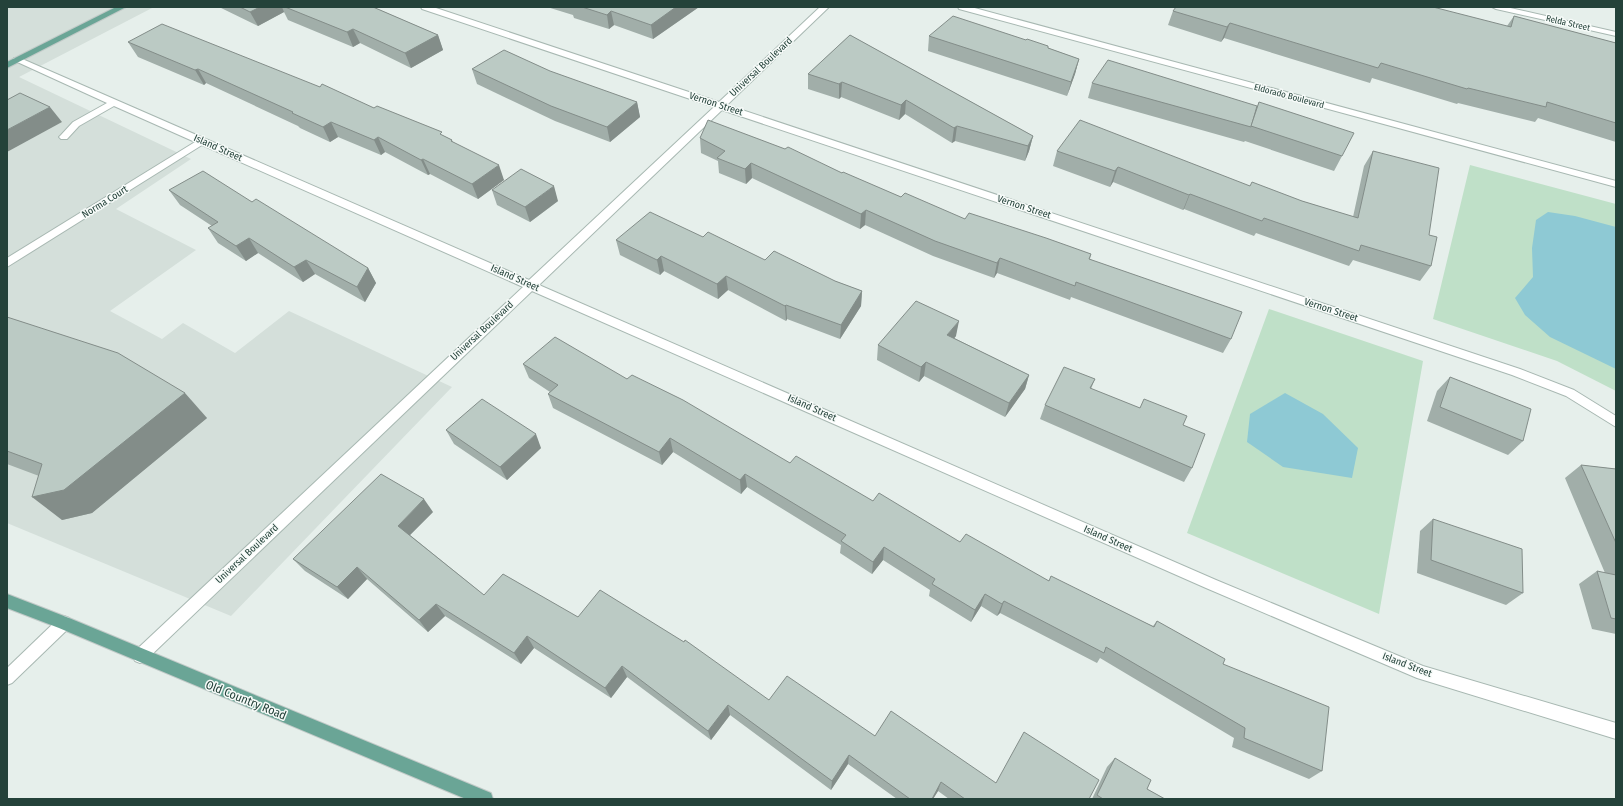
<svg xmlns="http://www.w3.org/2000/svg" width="1623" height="806" font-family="'Fira Sans Condensed',sans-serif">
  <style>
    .built { fill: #d4dfda }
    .green { fill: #bfe0c8 }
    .water { fill: #8ec9d4 }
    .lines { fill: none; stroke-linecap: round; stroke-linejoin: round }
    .minor-casing { stroke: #a8b8b2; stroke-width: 2 }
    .major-casing { stroke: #c2cac8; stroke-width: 2 }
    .minor { fill: #fff; fill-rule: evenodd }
    .major { fill: #6aa596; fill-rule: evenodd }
    .wall { fill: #a1aea9 }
    .shaded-wall { fill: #838d89 }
    .building { fill: #bbcac4; stroke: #838d89 }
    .labels { text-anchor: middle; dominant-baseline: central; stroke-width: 3; stroke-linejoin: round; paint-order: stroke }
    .far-street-label { font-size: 9px; fill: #24423a; stroke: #f7fbf9 }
    .street-label { font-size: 10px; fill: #24423a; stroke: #f7fbf9 }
    .near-street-label { font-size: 12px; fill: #24423a; stroke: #f7fbf9 }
  </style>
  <rect width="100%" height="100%" fill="#e6efeb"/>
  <path class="built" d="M 7,7 L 154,7 L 19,77 L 191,159 L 116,209 L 196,250 L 110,311 L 162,339 L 183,323 L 235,353 L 289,311 L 452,387 L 231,616 L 7,523 Z"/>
  <g class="green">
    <path d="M 1470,165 L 1616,204 L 1616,391 L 1557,361 L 1433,319 Z"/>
    <path d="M 1269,309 L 1423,361 L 1379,614 L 1187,533 Z"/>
  </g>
  <g class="water">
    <path d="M 1548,212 L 1575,216 L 1616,227 L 1616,369 L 1550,337 L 1525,315 L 1515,298 L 1533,277 L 1532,248 L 1536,220 Z"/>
    <path d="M 1285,393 L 1323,414 L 1358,448 L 1352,478 L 1283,467 L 1247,442 L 1250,414 Z"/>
  </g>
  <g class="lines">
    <defs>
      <g id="minor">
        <path d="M 421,7 L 433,7 L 719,102 L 820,7 L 829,7 L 727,105 L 1520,369 L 1574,390 L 1616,416 L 1616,427 L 1566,396 L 1512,375 L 722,110 L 539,285 L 1216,580 L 1423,666 L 1616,723 L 1616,739 L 1417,678 L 1206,588 L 532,291 L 145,661 L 140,663 L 135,661 L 133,656 L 135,651 L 523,287 L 202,145 L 7,267 L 7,258 L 195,142 L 114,106 L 79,126 L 67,139 L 61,139 L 59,137 L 61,135 L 73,122 L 107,103 L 13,60 L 14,58 L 20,58 L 529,280 L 714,107 L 422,9 Z"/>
        <path d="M 958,7 L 971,7 L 1616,181 L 1616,187 L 959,9 Z"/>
        <path d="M 1492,7 L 1506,7 L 1616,32 L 1616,36 L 1496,9 Z"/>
        <path d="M 64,616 L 69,618 L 71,623 L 69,628 L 12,683 L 7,685 L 7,668 L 59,618 Z"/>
      </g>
      <g id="major">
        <path d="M 116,7 L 126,7 L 7,68 L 7,62 Z"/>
        <path d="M 7,594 L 69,618 L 491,793 L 493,799 L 466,799 L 59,628 L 7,608 Z"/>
      </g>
    </defs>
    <use href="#minor" class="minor-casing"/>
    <use href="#major" class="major-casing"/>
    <use href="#minor" class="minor"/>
    <use href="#major" class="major"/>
  </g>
  <g class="wall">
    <path d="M 219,7 L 373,7 L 438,35 L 443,50 L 411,68 L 360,43 L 353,47 L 288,20 L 284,12 L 258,26 Z"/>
    <path d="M 547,7 L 699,7 L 653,39 L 614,25 L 609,29 L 574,18 L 573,15 Z"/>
    <path d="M 1173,11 L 1507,26 L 1514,16 L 1616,43 L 1616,142 L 1538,118 L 1535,122 L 1458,103 L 1457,104 L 1372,78 L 1370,83 L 1224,38 L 1221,42 L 1168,25 Z"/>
    <path d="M 850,35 L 1033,136 L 1029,151 L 1025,161 L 955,141 L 952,143 L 905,114 L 899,120 L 841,97 L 839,99 L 808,89 L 808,74 Z"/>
    <path d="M 929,36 L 1026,40 L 1079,59 L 1075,74 L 1067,96 L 928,51 Z"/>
    <path d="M 128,42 L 320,87 L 444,136 L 452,140 L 453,142 L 504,180 L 478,199 L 430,174 L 428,175 L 385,152 L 381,155 L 338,137 L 330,142 L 300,128 L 298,126 L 206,83 L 204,85 L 138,57 Z"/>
    <path d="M 472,69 L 637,102 L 640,117 L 610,142 L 555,121 L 477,84 Z"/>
    <path d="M 1092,83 L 1257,107 L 1259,102 L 1342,156 L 1334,171 L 1245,141 L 1244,142 L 1088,98 Z"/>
    <path d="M 700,138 L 842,173 L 901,197 L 965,219 L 1091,254 L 1090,259 L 1231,339 L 1223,353 L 1071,297 L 1070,300 L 997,273 L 994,278 L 933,256 L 865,225 L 860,229 L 752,178 L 746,184 L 719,173 L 718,161 L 701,153 Z"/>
    <path d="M 1057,151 L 1250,186 L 1302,201 L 1353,217 L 1364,166 L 1373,151 L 1429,235 L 1431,266 L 1420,281 L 1353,260 L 1349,266 L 1256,233 L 1254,236 L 1184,209 L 1183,210 L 1113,182 L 1110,187 L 1053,166 Z"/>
    <path d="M 169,190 L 252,202 L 368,268 L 376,283 L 365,302 L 315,274 L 303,282 L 258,253 L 246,261 L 218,243 L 208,228 L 212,226 L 180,205 Z"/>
    <path d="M 492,190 L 558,201 L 530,222 L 497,205 Z"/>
    <path d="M 703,237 L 765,260 L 835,281 L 862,291 L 861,306 L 840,339 L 787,319 L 786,321 L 728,290 L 718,299 L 664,271 L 660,275 L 620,255 L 616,240 Z"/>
    <path d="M 7,317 L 207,418 L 92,513 L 62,520 L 39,476 L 7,464 Z"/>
    <path d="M 956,336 L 954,338 L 1029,375 L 1025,389 L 1005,417 L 924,376 L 919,382 L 877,360 L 878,345 Z"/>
    <path d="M 523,364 L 627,379 L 790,463 L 873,501 L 960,542 L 1153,626 L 1157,621 L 1223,664 L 1322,771 L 1309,779 L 1232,747 L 1234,738 L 1100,658 L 1097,663 L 1000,613 L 997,616 L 981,606 L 971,622 L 929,596 L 930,590 L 883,560 L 872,574 L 840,553 L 841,545 L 747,487 L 741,494 L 673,452 L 662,465 L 553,408 L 548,394 L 550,392 L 529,378 Z"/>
    <path d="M 1450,377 L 1523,441 L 1508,455 L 1427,421 L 1437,391 Z"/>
    <path d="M 1095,379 L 1091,389 L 1183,425 L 1192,468 L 1184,482 L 1040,419 L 1045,405 Z"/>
    <path d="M 446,430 L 541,448 L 507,480 L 454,444 Z"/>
    <path d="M 1581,465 L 1616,469 L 1616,634 L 1592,629 L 1579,584 L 1597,571 L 1605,573 L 1565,478 Z"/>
    <path d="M 433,512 L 410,535 L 484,595 L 578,617 L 769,700 L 875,736 L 996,783 L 1089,799 L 949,799 L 938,791 L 933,799 L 897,799 L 848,764 L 831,790 L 730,715 L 711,740 L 627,677 L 611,698 L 534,648 L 521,664 L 445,616 L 428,632 L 367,579 L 348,599 L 305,571 L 293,559 Z"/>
    <path d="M 1433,519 L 1523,593 L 1506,605 L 1417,573 L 1420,531 Z"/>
    <path d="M 1115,758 L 1147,789 L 1165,799 L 1092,799 L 1107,767 Z"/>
  </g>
  <g class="shaded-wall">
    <path d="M 260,7 L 282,7 L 284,12 L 258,26 L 250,12 Z"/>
    <path d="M 676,7 L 699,7 L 653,39 L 651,25 Z"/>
    <path d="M 611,11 L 614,25 L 609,29 L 607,15 Z"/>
    <path d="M 1230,23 L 1224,38 L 1221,42 L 1227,27 Z"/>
    <path d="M 353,29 L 360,43 L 353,47 L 347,32 Z"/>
    <path d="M 438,35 L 443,50 L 411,68 L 405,53 Z"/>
    <path d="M 1079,59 L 1075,74 L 1067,96 L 1071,82 Z"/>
    <path d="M 198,69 L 206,83 L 204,85 L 195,70 Z"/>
    <path d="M 842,82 L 841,97 L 839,99 L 839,84 Z"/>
    <path d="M 906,100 L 905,114 L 899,120 L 901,105 Z"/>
    <path d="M 637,102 L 640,117 L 610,142 L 607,127 Z"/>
    <path d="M 50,107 L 62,122 L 7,152 L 7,130 Z"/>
    <path d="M 331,122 L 338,137 L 330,142 L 323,127 Z"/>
    <path d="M 957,126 L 955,141 L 952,143 L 954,128 Z"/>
    <path d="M 1033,136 L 1029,151 L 1025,161 L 1028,146 Z"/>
    <path d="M 378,137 L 385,152 L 381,155 L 374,140 Z"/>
    <path d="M 423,159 L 430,174 L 428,175 L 421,160 Z"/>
    <path d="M 751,163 L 752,178 L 746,184 L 745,169 Z"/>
    <path d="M 499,165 L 504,180 L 478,199 L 472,184 Z"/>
    <path d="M 1118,167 L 1113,182 L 1110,187 L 1115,171 Z"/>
    <path d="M 554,186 L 558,201 L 530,222 L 525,207 Z"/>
    <path d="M 1190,194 L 1184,209 L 1183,210 L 1189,195 Z"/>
    <path d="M 866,210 L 865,225 L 860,229 L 861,214 Z"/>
    <path d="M 249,238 L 258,253 L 246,261 L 236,246 Z"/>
    <path d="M 661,256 L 664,271 L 660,275 L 657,260 Z"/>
    <path d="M 1000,258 L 997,273 L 994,278 L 997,263 Z"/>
    <path d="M 306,260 L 315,274 L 303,282 L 294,267 Z"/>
    <path d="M 368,268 L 376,283 L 365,302 L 357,287 Z"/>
    <path d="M 726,276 L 728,290 L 718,299 L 717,284 Z"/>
    <path d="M 862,291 L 861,306 L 840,339 L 841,325 Z"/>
    <path d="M 786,305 L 787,319 L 786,321 L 785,306 Z"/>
    <path d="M 959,321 L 956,336 L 945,350 L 947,335 Z"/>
    <path d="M 926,362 L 924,376 L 919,382 L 921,367 Z"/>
    <path d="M 1029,375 L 1025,389 L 1005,417 L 1009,403 Z"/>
    <path d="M 185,393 L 207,418 L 92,513 L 62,520 L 32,497 Z"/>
    <path d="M 536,434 L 541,448 L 507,480 L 500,467 Z"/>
    <path d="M 670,438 L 673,452 L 662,465 L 659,452 Z"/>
    <path d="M 745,474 L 747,487 L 741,494 L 740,480 Z"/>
    <path d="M 424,499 L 433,512 L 407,538 L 398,526 Z"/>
    <path d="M 884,547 L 883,560 L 872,574 L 873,562 Z"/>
    <path d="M 357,567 L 367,579 L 348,599 L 337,587 Z"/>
    <path d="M 985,594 L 981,606 L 971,622 L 975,610 Z"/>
    <path d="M 1004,601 L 1000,613 L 997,616 L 1002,604 Z"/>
    <path d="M 436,604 L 445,616 L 428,632 L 419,620 Z"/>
    <path d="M 527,636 L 534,648 L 521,664 L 514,653 Z"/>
    <path d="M 622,666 L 627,677 L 611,698 L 605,688 Z"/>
    <path d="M 728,705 L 730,715 L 711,740 L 708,731 Z"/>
    <path d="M 849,755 L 848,764 L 831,790 L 832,781 Z"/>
    <path d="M 941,782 L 938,791 L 933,799 L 932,799 Z"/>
  </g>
  <g class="building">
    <path d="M 240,7 L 260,7 L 250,12 Z"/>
    <path d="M 285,7 L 373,7 L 438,35 L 405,53 L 353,29 L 347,32 Z"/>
    <path d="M 582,7 L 676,7 L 651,25 L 611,11 L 607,15 Z"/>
    <path d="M 1176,7 L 1433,7 L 1511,27 L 1514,16 L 1616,43 L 1616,123 L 1547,102 L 1546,107 L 1468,88 L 1467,89 L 1381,63 L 1378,68 L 1230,23 L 1227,27 L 1173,11 Z"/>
    <path d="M 953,16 L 1026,40 L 1027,39 L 1048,46 L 1048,48 L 1079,59 L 1071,82 L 929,36 Z"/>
    <path d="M 162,24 L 320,87 L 322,84 L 374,108 L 377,106 L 442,132 L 440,134 L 452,140 L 451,141 L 499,165 L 472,184 L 423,159 L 421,160 L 378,137 L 374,140 L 331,122 L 323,127 L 292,113 L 293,112 L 198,69 L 195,70 L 128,42 Z"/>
    <path d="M 850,35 L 1033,136 L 1028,146 L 957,126 L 954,128 L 906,100 L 901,105 L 842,82 L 839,84 L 808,74 Z"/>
    <path d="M 504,50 L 550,71 L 637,102 L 607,127 L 551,106 L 472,69 Z"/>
    <path d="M 1108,60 L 1257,106 L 1251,127 L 1092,83 Z"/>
    <path d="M 20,93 L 50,107 L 7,130 L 7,100 Z"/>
    <path d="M 1259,102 L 1354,133 L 1342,156 L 1251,126 Z"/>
    <path d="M 708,120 L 785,149 L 788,147 L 842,173 L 843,172 L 901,197 L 905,193 L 965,219 L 969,213 L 1046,238 L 1091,254 L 1089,259 L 1242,312 L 1231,339 L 1076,282 L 1075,286 L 1000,258 L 997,263 L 935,241 L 866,210 L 861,214 L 751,163 L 745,169 L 717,158 L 725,151 L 700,138 Z"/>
    <path d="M 1080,120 L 1250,186 L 1252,182 L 1302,201 L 1358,218 L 1373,151 L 1439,168 L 1429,235 L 1437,237 L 1431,266 L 1361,245 L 1359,251 L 1264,218 L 1262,221 L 1190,194 L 1189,195 L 1118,167 L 1115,171 L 1057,151 Z"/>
    <path d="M 521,169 L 554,186 L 525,207 L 492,190 Z"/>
    <path d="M 203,171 L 252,202 L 256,199 L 368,268 L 357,287 L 306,260 L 294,267 L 249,238 L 236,246 L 208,228 L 218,222 L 169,190 Z"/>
    <path d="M 650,212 L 703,237 L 708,232 L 765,260 L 774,251 L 835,281 L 862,291 L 841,325 L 786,305 L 785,306 L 726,276 L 717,284 L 661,256 L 657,260 L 616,240 Z"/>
    <path d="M 916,301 L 959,321 L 947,335 L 1029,375 L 1009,403 L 926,362 L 921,367 L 878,345 Z"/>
    <path d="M 7,317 L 118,353 L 185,393 L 64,490 L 32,497 L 42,464 L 7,451 Z"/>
    <path d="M 555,337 L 627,379 L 632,375 L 683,400 L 790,463 L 796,456 L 873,501 L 879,493 L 960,542 L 966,534 L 1049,581 L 1051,576 L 1154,627 L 1157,621 L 1225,659 L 1223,664 L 1329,707 L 1322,771 L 1244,738 L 1245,728 L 1106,647 L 1104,653 L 1004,601 L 1002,604 L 985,594 L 975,610 L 932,584 L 935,579 L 884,547 L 873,562 L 841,541 L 846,535 L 745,474 L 740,480 L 670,438 L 659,452 L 548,394 L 558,385 L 523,364 Z"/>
    <path d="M 1064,367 L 1095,379 L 1090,388 L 1140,408 L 1144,399 L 1187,416 L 1183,425 L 1205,434 L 1192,468 L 1045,405 Z"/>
    <path d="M 1450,377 L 1531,409 L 1523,441 L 1440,407 Z"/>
    <path d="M 482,399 L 536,434 L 500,467 L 446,430 Z"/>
    <path d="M 1581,465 L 1616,469 L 1616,543 Z"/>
    <path d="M 381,474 L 424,499 L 398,526 L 484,595 L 503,574 L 578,617 L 600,590 L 684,642 L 685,640 L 769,700 L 787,676 L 875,736 L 891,711 L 996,783 L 1024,732 L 1099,780 L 1089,799 L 965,799 L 941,782 L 932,799 L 910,799 L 849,755 L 832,781 L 728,705 L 708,731 L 622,666 L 605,688 L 527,636 L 514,653 L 436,604 L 419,620 L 357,567 L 337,587 L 293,559 Z"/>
    <path d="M 1433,519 L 1522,549 L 1523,593 L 1431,560 Z"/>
    <path d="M 1597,571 L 1616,575 L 1616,619 L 1611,618 Z"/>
    <path d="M 1115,758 L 1151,780 L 1147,789 L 1165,799 L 1103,799 L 1097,795 Z"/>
  </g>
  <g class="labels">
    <g class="far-street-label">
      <text transform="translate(1568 23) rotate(13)">Relda Street</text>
      <text transform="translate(1289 96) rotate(15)">Eldorado Boulevard</text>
    </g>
    <g class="street-label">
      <text transform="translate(761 67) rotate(-43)">Universal Boulevard</text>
      <text transform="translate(716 104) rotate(18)">Vernon Street</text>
      <text transform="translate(218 148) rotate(24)">Island Street</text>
      <text transform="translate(105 202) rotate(-32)">Norma Court</text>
      <text transform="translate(1024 207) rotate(18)">Vernon Street</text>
      <text transform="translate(515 278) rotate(24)">Island Street</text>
      <text transform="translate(1331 310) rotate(18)">Vernon Street</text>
      <text transform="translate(482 331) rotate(-43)">Universal Boulevard</text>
      <text transform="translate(812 408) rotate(24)">Island Street</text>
      <text transform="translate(1108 539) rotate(24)">Island Street</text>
      <text transform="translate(247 554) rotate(-43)">Universal Boulevard</text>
      <text transform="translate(1407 665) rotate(21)">Island Street</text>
    </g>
    <g class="near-street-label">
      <text transform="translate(246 700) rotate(22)">Old Country Road</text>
    </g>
  </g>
  <rect width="1623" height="806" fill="none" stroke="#24423a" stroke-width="16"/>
</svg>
